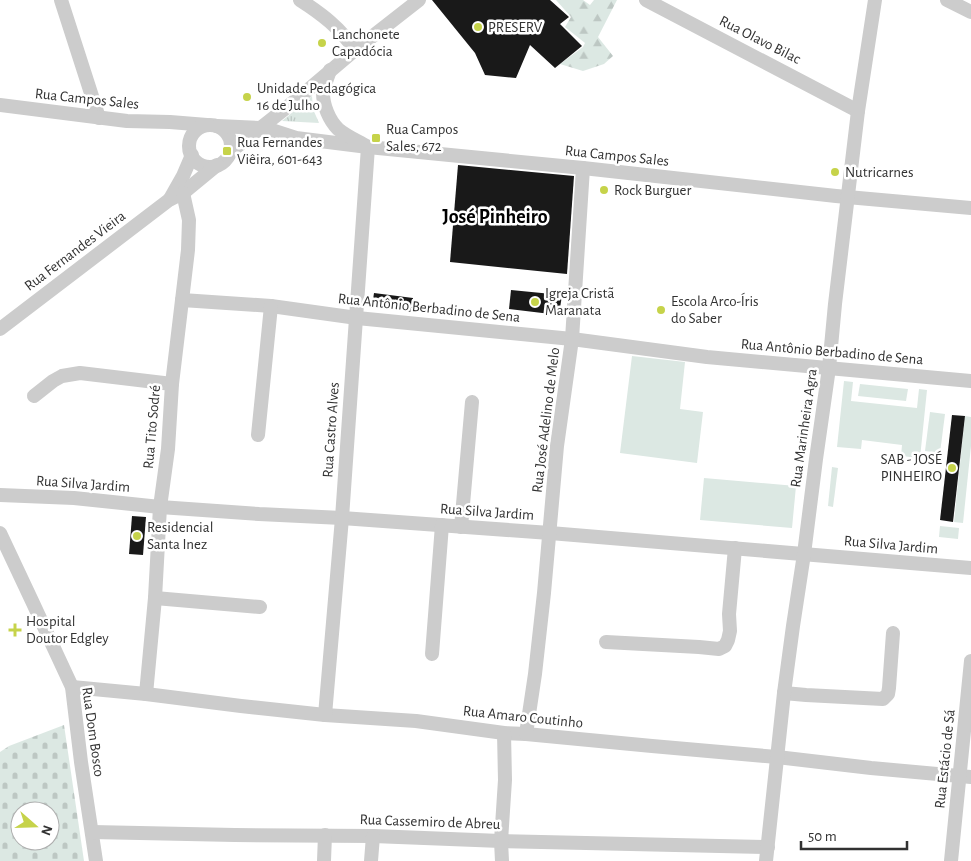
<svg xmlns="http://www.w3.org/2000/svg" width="971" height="861" font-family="'Alegreya Sans',sans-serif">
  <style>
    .grass { fill: #dce8e3 }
    .forest { fill: url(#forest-firs) }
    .cemetery { fill: url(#cemetery-stones); fill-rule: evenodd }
    .park { fill: url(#park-tufts) }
    .building { fill: #191919 }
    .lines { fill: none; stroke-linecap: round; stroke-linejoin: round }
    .minor { stroke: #ccc; stroke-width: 14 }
    .poi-dot { fill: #c6d34a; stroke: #fff; stroke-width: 2 }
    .labels { text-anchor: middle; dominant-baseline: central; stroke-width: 5; stroke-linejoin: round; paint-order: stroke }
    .poi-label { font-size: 15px; fill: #323232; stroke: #fff; text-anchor: start }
    .street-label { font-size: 15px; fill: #323232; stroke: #fff }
    .district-label { font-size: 20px; font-weight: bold; fill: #000; stroke: #fff }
  </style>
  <defs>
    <pattern id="forest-firs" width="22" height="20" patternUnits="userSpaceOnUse" patternTransform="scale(1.25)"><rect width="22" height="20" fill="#dce8e3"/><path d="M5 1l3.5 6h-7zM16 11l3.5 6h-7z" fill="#bdc7c3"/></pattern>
    <pattern id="cemetery-stones" width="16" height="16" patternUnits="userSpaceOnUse" patternTransform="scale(1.25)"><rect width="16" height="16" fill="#dce8e3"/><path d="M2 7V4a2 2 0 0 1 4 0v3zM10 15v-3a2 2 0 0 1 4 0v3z" fill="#bdc7c3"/></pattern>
    <pattern id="park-tufts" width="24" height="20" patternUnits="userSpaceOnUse" patternTransform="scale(1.25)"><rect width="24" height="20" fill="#dce8e3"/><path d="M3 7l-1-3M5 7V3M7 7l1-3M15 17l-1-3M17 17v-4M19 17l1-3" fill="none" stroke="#bdc7c3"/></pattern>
  </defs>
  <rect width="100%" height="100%" fill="#fff"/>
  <g class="grass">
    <path d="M 632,356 L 685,362 L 680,409 L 703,412 L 697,463 L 620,453 Z"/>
    <path d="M 844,381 L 853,382 L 851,401 L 917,408 L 919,389 L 927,390 L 920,458 L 901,456 L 902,445 L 862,440 L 861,449 L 837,447 Z"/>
    <path d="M 860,384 L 908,389 L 906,401 L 858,396 Z"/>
    <path d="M 930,412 L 945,414 L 940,453 L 925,451 Z"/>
    <path d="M 965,416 L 971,417 L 971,446 L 963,523 L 954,522 Z"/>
    <path d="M 832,467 L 838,468 L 833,507 L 828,506 Z"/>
    <path d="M 704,478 L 796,486 L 792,528 L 700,520 Z"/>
    <path d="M 940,526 L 959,528 L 958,539 L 939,537 Z"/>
  </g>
  <path class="forest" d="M 556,0 L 583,0 L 590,5 L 594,0 L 617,0 L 598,37 L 613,56 L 604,64 L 583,71 L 560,64 L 583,47 L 585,43 L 565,27 L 571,17 Z"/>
  <path class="cemetery" d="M 64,725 L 84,861 L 0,861 L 0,752 L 9,746 ZM 20,811 L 50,811 L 50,841 L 20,841 Z"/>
  <path class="park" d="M 312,96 L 313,109 L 319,123 L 282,121 Z"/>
  <g class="building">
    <path d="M 432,0 L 550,0 L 569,17 L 560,24 L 582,46 L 555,68 L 530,45 L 516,78 L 485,75 L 475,53 Z"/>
    <path d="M 458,165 L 574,176 L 567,274 L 450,262 Z"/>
    <path d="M 511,290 L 562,295 L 559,315 L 509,309 Z"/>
    <path d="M 374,293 L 413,298 L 412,312 L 372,307 Z"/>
    <path d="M 952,415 L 965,416 L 953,522 L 940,520 Z"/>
    <path d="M 132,516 L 146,517 L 143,555 L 129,554 Z"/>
  </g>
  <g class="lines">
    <g class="minor">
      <path d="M 61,0 L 99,118"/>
      <path d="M 300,0 C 322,14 340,28 355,50"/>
      <path d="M 646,0 L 858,111"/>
      <path d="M 947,0 L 971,12"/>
      <path d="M 0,105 L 127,121 L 170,122 L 207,125"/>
      <circle cx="210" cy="146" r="21"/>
      <path d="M 217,126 L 259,128"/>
      <path d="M 262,127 L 296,138 L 368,147 L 583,168 L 836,196 L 971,208"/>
      <path d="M 230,152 L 296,100 L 355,50 L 419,0"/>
      <path d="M 170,199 L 183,176 L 192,155"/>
      <path d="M 182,300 L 271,306 L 357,318 L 572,339 L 707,357 L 971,381"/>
      <path d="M 0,329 L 169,200 L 183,193 L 217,165"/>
      <path d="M 34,396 L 53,381 L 62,376 L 80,373 L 172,384"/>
      <path d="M 258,435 L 271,306"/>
      <path d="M 0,495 L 74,498 L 160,507 L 259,514 L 342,518 L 550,533 L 971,568"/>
      <path d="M 461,527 L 472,402"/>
      <path d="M 0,533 L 32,601 L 72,687 L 81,762 L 96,861"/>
      <path d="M 155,598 L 260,607"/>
      <path d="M 606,642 L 699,647 L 719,649 L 725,646 L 728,640 L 730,631 L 729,614 L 735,548"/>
      <path d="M 432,654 L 442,525"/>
      <path d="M 72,687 L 146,694 L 241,706 L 325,715 L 416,721 L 504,733 L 526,734 L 652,746 L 777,757 L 871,768 L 971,777"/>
      <path d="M 784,693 L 806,695 L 883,699 L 888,694 L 889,688 L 893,633"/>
      <path d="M 146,694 L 155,598 L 160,507 L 168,449 L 172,384 L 188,250 L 189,220 L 183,193"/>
      <path d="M 325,715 L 342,518 L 368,147 C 358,141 346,136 338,129 C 329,120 323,105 323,93 C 324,85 328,77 330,70"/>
      <path d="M 526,734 L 535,674 L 544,593 L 557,446 L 572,339 L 583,168"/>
      <path d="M 92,832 L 235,835 L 373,836 L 501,841 L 768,847"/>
      <path d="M 324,861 L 325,835"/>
      <path d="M 371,861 L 373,836"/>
      <path d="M 502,861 L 501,841 L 505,780 L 504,733"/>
      <path d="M 766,861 L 784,693 L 793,626 L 804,554 L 816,459 L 829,368 L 835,304 L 858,111 L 875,0"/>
      <path d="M 951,861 L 971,661"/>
    </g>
  </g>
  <g class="poi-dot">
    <circle cx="478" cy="27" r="5"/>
    <circle cx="322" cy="43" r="5"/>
    <circle cx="247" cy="97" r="5"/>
    <rect x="371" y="133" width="10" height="10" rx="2.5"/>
    <rect x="222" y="146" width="10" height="10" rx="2.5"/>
    <circle cx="835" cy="172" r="5"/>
    <circle cx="604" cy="190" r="5"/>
    <circle cx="535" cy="302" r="5"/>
    <circle cx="661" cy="310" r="5"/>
    <circle cx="952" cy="468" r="5"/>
    <circle cx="137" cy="536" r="5"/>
    <path d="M12.5 622.5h5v5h5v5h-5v5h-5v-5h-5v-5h5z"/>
  </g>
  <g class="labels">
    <g class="poi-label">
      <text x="488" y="27">PRESERV</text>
      <text x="332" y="34">Lanchonete<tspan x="332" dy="17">Capadócia</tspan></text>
      <text x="257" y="88">Unidade Pedagógica<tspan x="257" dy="17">16 de Julho</tspan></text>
      <text x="386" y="129">Rua Campos<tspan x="386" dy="17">Sales, 672</tspan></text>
      <text x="237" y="142">Rua Fernandes<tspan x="237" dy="17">Viêira, 601-643</tspan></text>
      <text x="845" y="172">Nutricarnes</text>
      <text x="614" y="190">Rock Burguer</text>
      <text x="545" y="293">Igreja Cristã<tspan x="545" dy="17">Maranata</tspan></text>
      <text x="671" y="301">Escola Arco-Íris<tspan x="671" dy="17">do Saber</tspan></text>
      <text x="942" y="459" text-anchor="end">SAB - JOSÉ<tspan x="942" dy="17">PINHEIRO</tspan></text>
      <text x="147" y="527">Residencial<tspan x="147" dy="17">Santa Inez</tspan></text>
      <text x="26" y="621">Hospital<tspan x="26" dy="17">Doutor Edgley</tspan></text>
    </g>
    <g class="street-label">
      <text transform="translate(760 40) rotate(27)">Rua Olavo Bilac</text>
      <text transform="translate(87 99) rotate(6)">Rua Campos Sales</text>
      <text transform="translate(617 156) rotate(6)">Rua Campos Sales</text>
      <text transform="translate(75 251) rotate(-37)">Rua Fernandes Vieira</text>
      <text transform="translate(429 308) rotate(6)">Rua Antônio Berbadino de Sena</text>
      <text transform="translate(832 352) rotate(5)">Rua Antônio Berbadino de Sena</text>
      <text transform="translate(546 420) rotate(-83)">Rua José Adelino de Melo</text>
      <text transform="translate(152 427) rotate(-85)">Rua Tito Sodré</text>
      <text transform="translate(804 428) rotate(-82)">Rua Marinheira Agra</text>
      <text transform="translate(331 430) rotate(-86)">Rua Castro Alves</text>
      <text transform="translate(83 484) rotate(4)">Rua Silva Jardim</text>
      <text transform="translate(487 512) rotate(4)">Rua Silva Jardim</text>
      <text transform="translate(891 545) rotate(5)">Rua Silva Jardim</text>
      <text transform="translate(523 717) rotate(6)">Rua Amaro Coutinho</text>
      <text transform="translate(93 732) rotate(82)">Rua Dom Bosco</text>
      <text transform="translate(945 759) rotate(-84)">Rua Estácio de Sá</text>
      <text transform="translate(430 822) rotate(2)">Rua Cassemiro de Abreu</text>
    </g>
    <g class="district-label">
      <text x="495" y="217">José Pinheiro</text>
    </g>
  </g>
  <g transform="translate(35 826) rotate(110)"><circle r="24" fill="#ffffff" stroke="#adadad"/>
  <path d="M0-4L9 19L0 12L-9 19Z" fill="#c6d34a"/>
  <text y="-8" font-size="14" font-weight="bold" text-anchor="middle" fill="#323232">N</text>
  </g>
  <path d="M801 841v8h106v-8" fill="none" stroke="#323232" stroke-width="2.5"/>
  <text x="808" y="841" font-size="15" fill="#323232" stroke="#ffffff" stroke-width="4" paint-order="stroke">50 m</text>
</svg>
